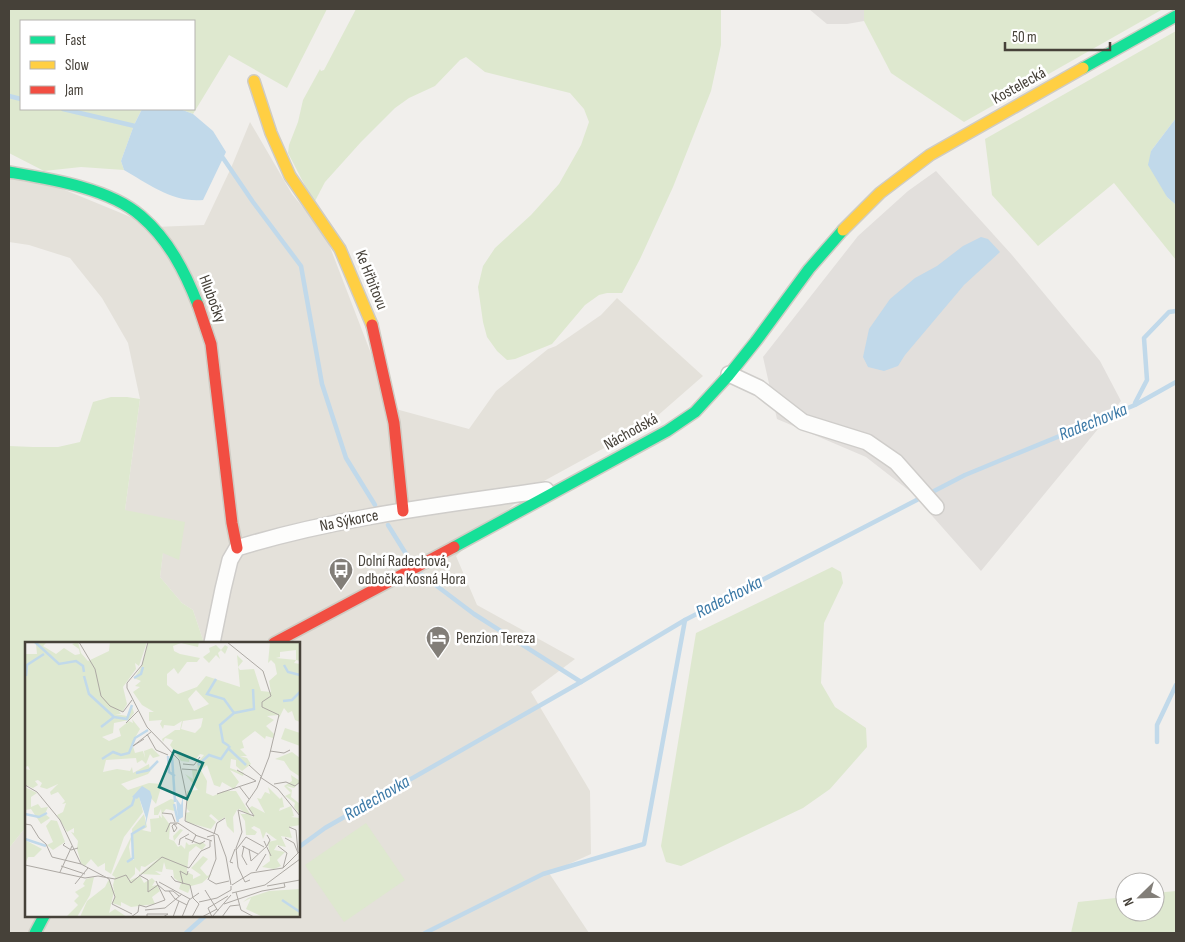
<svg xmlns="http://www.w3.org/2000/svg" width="1185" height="942" font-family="'Sofia Sans Condensed',sans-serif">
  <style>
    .residential { fill: #e4e1da }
    .industrial { fill: #e2dfdc }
    .green { fill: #dee8cf }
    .water { fill: #c1d9ea }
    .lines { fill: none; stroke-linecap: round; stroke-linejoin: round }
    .stream { stroke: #c1d9ea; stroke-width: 4.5 }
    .street-casing { stroke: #cfcdca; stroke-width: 18 }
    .fast-casing { stroke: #cfccc4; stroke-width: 14 }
    .slow-casing { stroke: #cfccc4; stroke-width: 14 }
    .jam-casing { stroke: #cfccc4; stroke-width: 14 }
    .street { stroke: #fdfdfc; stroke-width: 15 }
    .fast { stroke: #16e098; stroke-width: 11 }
    .slow { stroke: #ffcf43; stroke-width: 11 }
    .jam { stroke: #f24e42; stroke-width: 11 }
    .labels { text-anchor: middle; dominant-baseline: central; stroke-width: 5; stroke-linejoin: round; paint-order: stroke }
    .street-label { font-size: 16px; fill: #464139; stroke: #fff }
    .poi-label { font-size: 16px; fill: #464139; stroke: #fff; text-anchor: start }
    .water-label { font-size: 18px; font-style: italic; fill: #3d7aa7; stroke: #fff }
    .inset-river { fill: none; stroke: #c1d9ea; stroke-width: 2.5 }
    .inset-road { fill: none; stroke: #ada9a4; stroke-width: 1 }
    .view { fill: #0f766e; fill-opacity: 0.15; stroke: #0f766e; stroke-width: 2.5 }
    .inset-edge { fill: none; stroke: #464139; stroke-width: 2.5 }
  </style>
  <rect width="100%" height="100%" fill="#f1efec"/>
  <path class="residential" d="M 250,122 L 292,194 L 325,234 L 392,408 L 469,429 L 496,391 L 548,349 L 556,346 L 601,315 L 617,298 L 703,376 L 648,424 L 533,487 L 456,556 L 477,605 L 575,659 L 531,692 L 590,791 L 591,854 L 549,873 L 589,933 L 9,933 L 9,848 L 26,827 L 26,916 L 299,916 L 299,643 L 204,643 L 193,610 L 182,603 L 160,577 L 163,552 L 179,559 L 125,510 L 140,399 L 128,343 L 102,298 L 70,258 L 29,245 L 9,242 L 9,167 L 155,227 L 204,225 L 231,168 Z"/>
  <g class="industrial">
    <path d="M 809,9 L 864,9 L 864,21 L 847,24 L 827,24 Z"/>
    <path d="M 936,171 L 1012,255 L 1100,361 L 1121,401 L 981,571 L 911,492 L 866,457 L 777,419 L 763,357 L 858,236 L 908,191 Z"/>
  </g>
  <g class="green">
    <path d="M 9,9 L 327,9 L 287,88 L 229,55 L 193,114 L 180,109 L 194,109 L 194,21 L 21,21 L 21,109 L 142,109 L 134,125 L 121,161 L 124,170 L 81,167 L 44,171 L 9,153 Z"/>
    <path d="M 356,9 L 721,9 L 721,45 L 711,91 L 673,187 L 640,259 L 622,293 L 607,293 L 599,295 L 585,305 L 552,344 L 515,359 L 507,360 L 497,351 L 487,337 L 483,322 L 478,287 L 483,266 L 495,248 L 531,215 L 559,184 L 581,145 L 589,122 L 584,109 L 570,93 L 485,72 L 466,57 L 460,60 L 435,86 L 409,98 L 395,108 L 361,142 L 325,182 L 314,203 L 288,153 L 289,145 L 298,122 L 303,100 L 320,69 L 321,71 L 324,70 Z"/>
    <path d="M 864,9 L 1163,9 L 964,122 L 891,73 L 864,21 Z"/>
    <path d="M 1176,31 L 1176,118 L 1151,151 L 1167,197 L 1176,205 L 1176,260 L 1114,183 L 1038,246 L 992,195 L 985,139 Z"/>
    <path d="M 111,397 L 127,397 L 140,399 L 125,510 L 185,522 L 179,560 L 163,553 L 160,577 L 182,603 L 193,610 L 204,643 L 26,643 L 26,827 L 9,848 L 9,446 L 33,447 L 58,447 L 80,442 L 93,402 Z"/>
    <path d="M 832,567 L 841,572 L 843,583 L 824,623 L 821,683 L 835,707 L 866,728 L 867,747 L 830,789 L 803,808 L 681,866 L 666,862 L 661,846 L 696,633 Z"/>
    <path d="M 366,823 L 405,880 L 344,922 L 305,865 Z"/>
    <path d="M 1176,891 L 1176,933 L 1071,933 L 1078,902 L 1125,897 L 1125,912 L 1155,912 L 1155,893 Z"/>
  </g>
  <g class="water">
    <path d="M 142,109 L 180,109 L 193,114 L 213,131 L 226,152 L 203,200 C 174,203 148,184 124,170 L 121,161 L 134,125 Z"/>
    <path d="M 1176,118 L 1176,205 L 1167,197 L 1148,165 L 1151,151 Z"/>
    <path d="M 981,237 L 988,239 L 1000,252 L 964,285 L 905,355 L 898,366 L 884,371 L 868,367 L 863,357 L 869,329 L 890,299 L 915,278 L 937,266 L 963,246 Z"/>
  </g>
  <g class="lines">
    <g class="stream">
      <path d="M 9,96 L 21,99"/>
      <path d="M 63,109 L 139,127"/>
      <path d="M 219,156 L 223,158 L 253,202 L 301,266 L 322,384 L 346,458 L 375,505"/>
      <path d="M 1135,403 L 1147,380 L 1144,338 L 1169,312 L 1176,311"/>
      <path d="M 388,525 L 411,562"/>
      <path d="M 421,574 L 474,614 L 581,682"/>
      <path d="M 1157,742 L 1157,725 L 1176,685"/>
      <path d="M 299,847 L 325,828 L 581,682 L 685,620 L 965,475 L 1135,405 L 1176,382"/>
      <path d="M 186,933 L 205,916"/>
      <path d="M 425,933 L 543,874 L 644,844 L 685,620"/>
    </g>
    <defs>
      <g id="street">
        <path d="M 729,374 L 759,388 L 803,422 L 867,442 L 896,462 L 936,507"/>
        <path d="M 212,643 L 223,589 L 230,560 L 237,548 C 337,517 443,505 546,490"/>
      </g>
      <g id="fast">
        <path d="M 1083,68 L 1176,16"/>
        <path d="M 9,172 C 50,179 109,188 141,216 C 169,240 185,272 198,305"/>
        <path d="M 454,547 L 667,431 L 695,412 L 728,376 L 756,341 L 809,269 L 843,230"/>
        <path d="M 35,933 L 44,916"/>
      </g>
      <g id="slow">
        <path d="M 254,81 L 271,133 L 290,176 L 340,249 L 372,325"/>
        <path d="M 843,230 L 880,193 L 930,155 L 1083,68"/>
      </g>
      <g id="jam">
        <path d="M 198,305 L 211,344 L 232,523 L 237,548"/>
        <path d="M 372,325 L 394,423 L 403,511"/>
        <path d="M 274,643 L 454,547"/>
      </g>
    </defs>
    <use href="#street" class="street-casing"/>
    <use href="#fast" class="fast-casing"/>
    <use href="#slow" class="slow-casing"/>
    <use href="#jam" class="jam-casing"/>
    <use href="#street" class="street"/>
    <use href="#fast" class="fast"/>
    <use href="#slow" class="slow"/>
    <use href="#jam" class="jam"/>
  </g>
  <defs>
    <symbol id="bus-pin" viewBox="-11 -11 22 30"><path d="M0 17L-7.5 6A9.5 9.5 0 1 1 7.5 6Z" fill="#827e78" stroke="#fff"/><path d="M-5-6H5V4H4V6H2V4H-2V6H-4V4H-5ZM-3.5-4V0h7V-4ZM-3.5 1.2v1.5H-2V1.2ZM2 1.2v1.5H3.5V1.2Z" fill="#fff"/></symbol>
    <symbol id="hotel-pin" viewBox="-11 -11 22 30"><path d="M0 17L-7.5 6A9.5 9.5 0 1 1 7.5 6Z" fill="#827e78" stroke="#fff"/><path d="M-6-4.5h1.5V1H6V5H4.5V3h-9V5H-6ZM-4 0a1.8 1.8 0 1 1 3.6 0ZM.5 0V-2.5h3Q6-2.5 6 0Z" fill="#fff"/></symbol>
  </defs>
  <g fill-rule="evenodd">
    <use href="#bus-pin" x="327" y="556" width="28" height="38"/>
    <use href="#hotel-pin" x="424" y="624" width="28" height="38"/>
  </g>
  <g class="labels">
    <g class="street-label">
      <text transform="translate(1019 86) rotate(-29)">Kostelecká</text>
      <text transform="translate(371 280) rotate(68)">Ke Hřbitovu</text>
      <text transform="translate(212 299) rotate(69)">Hlubočky</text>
      <text transform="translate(631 432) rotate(-29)">Náchodská</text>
      <text transform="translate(349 521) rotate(-11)">Na Sýkorce</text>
    </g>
    <g class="poi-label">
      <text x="358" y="561">Dolní Radechová,<tspan x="358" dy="18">odbočka Kosná Hora</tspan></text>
      <text x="456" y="638">Penzion Tereza</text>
    </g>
    <g class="water-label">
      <text transform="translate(1093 422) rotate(-22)">Radechovka</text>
      <text transform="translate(729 597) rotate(-27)">Radechovka</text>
      <text transform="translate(377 798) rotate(-30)">Radechovka</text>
    </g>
  </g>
  <g transform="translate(25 642)">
    <rect width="275" height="275" fill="#f1efec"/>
    <path d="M 14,0 L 21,1 L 18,4 L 31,12 L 39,6 L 50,13 L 55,12 L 54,7 L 47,2 L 53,0 L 56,11 L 63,19 L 84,9 L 85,0 L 122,0 L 114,24 L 110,21 L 111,27 L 98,45 L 102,62 L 98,69 L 94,69 L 96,72 L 90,72 L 102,74 L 107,64 L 109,71 L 104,78 L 89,81 L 88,91 L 77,95 L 84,99 L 96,94 L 94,87 L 104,79 L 108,81 L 107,77 L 115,87 L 107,101 L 110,111 L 118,109 L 120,116 L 119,109 L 127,106 L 135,114 L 128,116 L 125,112 L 121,122 L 117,118 L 112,121 L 111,116 L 81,118 L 78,130 L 92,127 L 105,129 L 107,125 L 108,131 L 124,122 L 125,129 L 133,120 L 123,132 L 96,142 L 103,148 L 124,141 L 137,142 L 131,162 L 126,156 L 114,154 L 118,170 L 99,195 L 86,232 L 80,228 L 80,221 L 73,225 L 66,217 L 60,224 L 56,221 L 52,207 L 53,199 L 46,190 L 49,191 L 49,186 L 42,190 L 32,173 L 38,170 L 41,161 L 37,162 L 40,159 L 33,150 L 26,153 L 25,150 L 33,142 L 22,147 L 15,145 L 17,141 L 13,138 L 10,139 L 13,143 L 8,146 L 0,143 L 0,127 L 5,128 L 3,124 L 0,125 L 0,12 L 12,12 L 11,2 ZM 123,0 L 174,0 L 173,5 L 156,1 L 148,4 L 149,9 L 155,12 L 175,16 L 172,20 L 162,20 L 153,32 L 149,26 L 142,32 L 142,43 L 153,52 L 172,45 L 181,34 L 215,45 L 212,13 L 218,19 L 213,25 L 215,28 L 229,27 L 236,49 L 246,50 L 244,39 L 252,32 L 250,22 L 246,18 L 243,21 L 245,0 L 275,0 L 275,19 L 271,18 L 269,21 L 275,22 L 275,80 L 270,78 L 267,69 L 263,71 L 259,66 L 254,76 L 253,73 L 242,74 L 249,78 L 241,84 L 249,92 L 248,96 L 241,94 L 240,97 L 230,89 L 217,99 L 219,106 L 215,107 L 222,114 L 215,114 L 222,116 L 226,122 L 217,129 L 211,124 L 211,118 L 206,117 L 205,126 L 219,131 L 218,134 L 205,128 L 214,140 L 209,147 L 197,140 L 195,145 L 189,143 L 182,123 L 176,128 L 182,139 L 181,151 L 188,154 L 199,149 L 211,149 L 227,175 L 229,173 L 223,167 L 227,164 L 240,171 L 232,156 L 236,157 L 240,150 L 245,152 L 243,145 L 255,157 L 257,155 L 259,165 L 255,166 L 254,169 L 266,164 L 269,174 L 266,175 L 275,176 L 275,183 L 264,185 L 267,196 L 256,194 L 261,205 L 252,203 L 249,208 L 260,210 L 252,218 L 256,224 L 249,227 L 237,225 L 245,219 L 243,200 L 252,198 L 241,190 L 238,197 L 235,187 L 229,184 L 226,186 L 232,190 L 230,193 L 221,193 L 220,179 L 213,168 L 216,172 L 222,172 L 215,167 L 212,168 L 208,175 L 209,191 L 202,184 L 200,175 L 194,179 L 186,172 L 184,174 L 191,180 L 186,187 L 161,180 L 160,171 L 165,170 L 162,167 L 162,149 L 173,148 L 160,132 L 168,137 L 167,128 L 173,128 L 172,121 L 179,113 L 175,112 L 171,117 L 165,115 L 164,120 L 156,119 L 145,103 L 148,98 L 140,96 L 138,100 L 137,97 L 150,88 L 155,88 L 157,79 L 149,84 L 139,83 L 138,87 L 135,82 L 137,78 L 124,79 L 124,70 L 129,70 L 117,63 L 108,50 L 115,45 L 110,44 L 116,39 L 109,36 L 117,24 ZM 271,8 L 271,18 L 251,16 L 255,15 L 255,10 ZM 171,48 L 184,62 L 169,69 L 163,57 ZM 178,76 L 176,85 L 170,91 L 156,87 L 158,79 ZM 191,3 L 196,8 L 200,3 L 203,5 L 200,12 L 196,8 L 193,11 L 195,17 L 191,13 L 184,21 L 178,15 L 185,10 L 184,6 ZM 260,86 L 275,91 L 275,104 L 256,97 ZM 267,110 L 275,116 L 274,134 L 265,128 L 259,119 L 250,117 ZM 266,133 L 275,139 L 269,146 L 261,144 L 267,148 L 266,155 L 275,162 L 275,173 L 269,165 L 270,161 L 260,154 L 266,151 L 259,144 L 267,139 ZM 0,145 L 12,151 L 6,155 L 6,165 L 13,162 L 16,166 L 23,165 L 20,172 L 25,176 L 16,182 L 6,167 L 0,168 ZM 146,157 L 149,158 L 150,169 L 141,167 L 137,172 L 145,183 L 144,197 L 149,199 L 148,194 L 155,187 L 158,188 L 149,199 L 153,205 L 156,203 L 160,207 L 161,200 L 164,203 L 177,200 L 181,203 L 177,208 L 171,204 L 164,210 L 162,230 L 168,233 L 168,237 L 176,233 L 166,226 L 178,214 L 183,217 L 175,226 L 182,234 L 187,232 L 177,241 L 166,244 L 163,251 L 154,247 L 156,241 L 149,236 L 148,228 L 141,227 L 139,220 L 137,230 L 130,229 L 136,233 L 115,232 L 134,216 L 120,225 L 116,224 L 115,230 L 110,225 L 110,232 L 103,239 L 115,234 L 119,241 L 127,236 L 130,239 L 127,244 L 132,243 L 135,249 L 127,255 L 130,262 L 106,265 L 96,260 L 96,264 L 87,261 L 90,255 L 88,243 L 90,235 L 87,233 L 107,193 L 104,205 L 106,217 L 109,218 L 107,187 L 119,172 L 122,185 L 117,188 L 126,190 L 125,177 L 134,176 L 134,173 L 137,176 L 136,167 L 133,173 L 129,173 L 129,166 ZM 26,178 L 32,179 L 40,200 L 28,208 L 22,203 L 28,200 L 21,184 ZM 0,198 L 17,207 L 9,215 L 3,215 L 0,222 ZM 69,235 L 65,253 L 52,275 L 41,275 L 53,263 L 49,259 L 54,254 L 50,250 L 60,244 L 58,242 L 61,237 ZM 84,237 L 89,250 L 84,271 L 90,267 L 102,275 L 55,275 L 62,259 L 80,245 ZM 275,247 L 275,275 L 238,275 L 221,267 L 226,256 L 218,260 L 223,256 L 244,249 Z" fill="#dee8cf" fill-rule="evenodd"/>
    <path d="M 117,144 L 125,149 L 127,155 L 120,186 L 121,176 L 114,155 L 112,157 L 107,155 ZM 158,154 L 158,175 L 153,178 L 151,156 L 156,163 Z" fill="#c1d9ea"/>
    <path class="inset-river" d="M 10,0 L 34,22 L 51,19 L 58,24 L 59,30M 259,23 L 263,30 L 275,33M 1,34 L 2,23 L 19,12M 59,34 L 64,52 L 89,75 L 102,77 L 107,63M 109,36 L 116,32 L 118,25M 191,37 L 182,52 L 199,57 L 209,71M 258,59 L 267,58 L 275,50M 76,85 L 89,75M 204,104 L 198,100 L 195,83 L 209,71 L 229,67 L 228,47M 203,106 L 221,123M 143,114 L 144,130 L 150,134M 147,114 L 150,160M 77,117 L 88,110 L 96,113 L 104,111 L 110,96 L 123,88M 173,123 L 184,113 L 196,117 L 205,104M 111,131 L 124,128 L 133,119M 149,162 L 153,180M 0,172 L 14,175 L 22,171M 85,178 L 107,163 L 110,154M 0,197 L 21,204M 102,220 L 108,216 L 107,192 L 120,184M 257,258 L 275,270"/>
    <path class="inset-road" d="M 54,0 L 70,27 L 76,54 L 85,64 L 98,70 L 107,58M 123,0 L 117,23 L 102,41 L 102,46 L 122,85 L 154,118 L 162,157 L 160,179 L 193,193 L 201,215 L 206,243M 202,0 L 238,29 L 246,54 L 237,60 L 237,65 L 254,73 L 244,115 L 232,146 L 221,162 L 229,174 L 213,168 L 217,190 L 211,206 L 213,225 L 220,240 L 225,238M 101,81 L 113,69M 122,92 L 131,108 L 143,113M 119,97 L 108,104 L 126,90M 245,109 L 259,111 L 265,108M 158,122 L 169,123 L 175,115M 224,123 L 236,134M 157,127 L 172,128M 212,128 L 231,139M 235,135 L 253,147 L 275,174M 249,142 L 261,140 L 270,144 L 275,140M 0,143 L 12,150 L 35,178 L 56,222 L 84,237 L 90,255 L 87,262 L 107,272M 214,144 L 224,157M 192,152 L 231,139M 137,171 L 147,172 L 150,180M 0,182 L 6,183 L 14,196 L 21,202 L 27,215 L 56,222M 149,182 L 152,186 L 149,190 L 147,184 L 149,182 L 152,182M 264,185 L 271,188 L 273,210M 141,190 L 145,181 L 153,181 L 171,193 L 167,201M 189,192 L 192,181 L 200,176M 170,193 L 187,199M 182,195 L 189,193 L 191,217 L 183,238M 160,196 L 175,202 L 180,199M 260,196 L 269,201 L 273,211M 239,199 L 246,214M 40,201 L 38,203 L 46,208 L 53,206M 154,203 L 155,197 L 164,192M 217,204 L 233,212M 219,204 L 217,214 L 222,223M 253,204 L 262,211 L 258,226M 224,207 L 226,219 L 242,204 L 245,198 L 242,193M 211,208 L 221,195 L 239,205M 208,221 L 205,220 L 210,207M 0,223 L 60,236 L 73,234 L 90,237 L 101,233 L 106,241 L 137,215 L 164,226 L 176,209 L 185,205 L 185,199M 36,224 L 60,232M 231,229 L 241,212M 35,230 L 47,204M 114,233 L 123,238 L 123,250 L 133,243 L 140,249 L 148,249 L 154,254M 146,234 L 150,239 L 165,243 L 168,256M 184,238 L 191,242 L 204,239M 134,240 L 165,257M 50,242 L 63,226M 158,242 L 155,229 L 162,233 L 163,229M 207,243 L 226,231 L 258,226 L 275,209M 242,244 L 275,238M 180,248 L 193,269M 144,249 L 150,257 L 162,263M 211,250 L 216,268 L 229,275M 207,251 L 240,243 L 275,217M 174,260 L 192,256 L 206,248 L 206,244M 199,262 L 237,249 L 260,245 L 259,241M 120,268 L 140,266 L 157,252M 106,275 L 113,270 L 114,263 L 121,265 L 140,258 L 131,239M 122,275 L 122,272 L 143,272 L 138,275M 148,275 L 154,259M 157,275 L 164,258 L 174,251M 167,275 L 174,262 L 168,256M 177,275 L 192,267M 187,275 L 183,266 L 203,254M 187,275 L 206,253M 197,275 L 205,264 L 214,263"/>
    <path class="view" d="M 149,109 L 178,121 L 162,157 L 134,145 Z"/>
    <rect width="275" height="275" class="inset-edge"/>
  </g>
  <rect width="1185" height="942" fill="none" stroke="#464139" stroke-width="20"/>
  <rect x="20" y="20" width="175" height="90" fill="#ffffff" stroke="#b5b3b0"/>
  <rect x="30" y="36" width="25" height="8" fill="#16e098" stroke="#b5b3b0"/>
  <text x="65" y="45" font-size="15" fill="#464139">Fast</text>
  <rect x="30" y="61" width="25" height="8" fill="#ffcf43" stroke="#b5b3b0"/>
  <text x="65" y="70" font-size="15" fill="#464139">Slow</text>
  <rect x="30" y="86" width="25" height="8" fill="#f24e42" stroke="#b5b3b0"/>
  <text x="65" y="95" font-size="15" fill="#464139">Jam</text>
  <g transform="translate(1140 897) rotate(247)"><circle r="24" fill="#ffffff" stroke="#b5b3b0"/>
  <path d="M0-4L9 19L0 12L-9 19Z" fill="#827e78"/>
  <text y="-8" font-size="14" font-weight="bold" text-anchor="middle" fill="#464139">N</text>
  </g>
  <path d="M1005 42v8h105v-8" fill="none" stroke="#464139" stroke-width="2.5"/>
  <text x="1012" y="42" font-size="15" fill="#464139" stroke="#ffffff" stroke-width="4" paint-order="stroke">50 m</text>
</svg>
